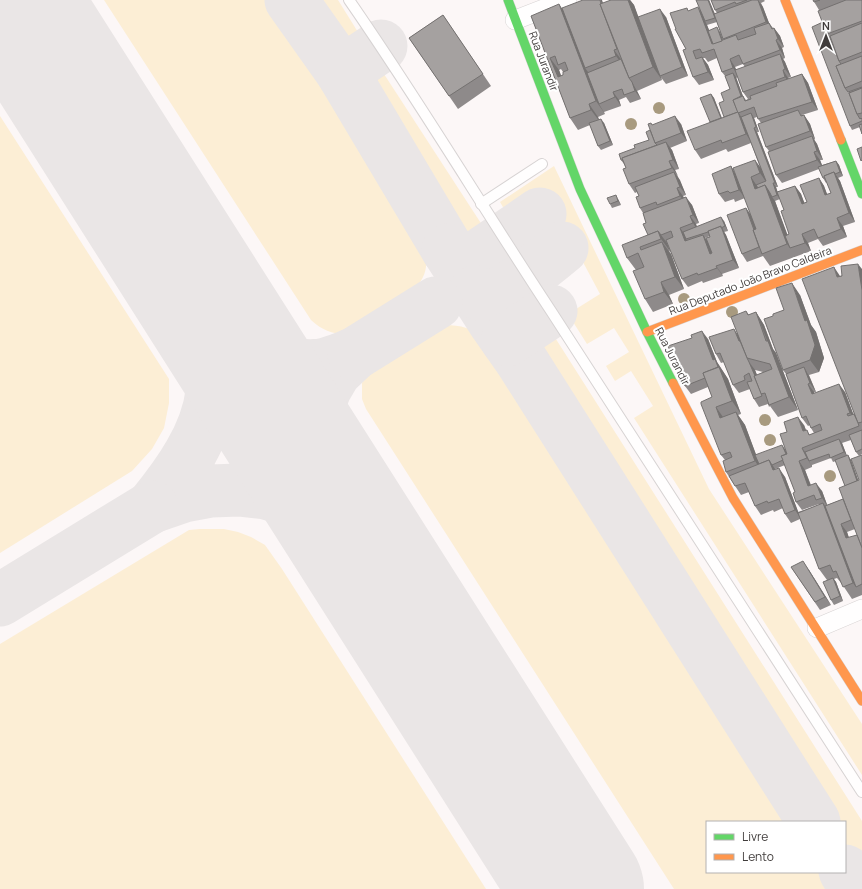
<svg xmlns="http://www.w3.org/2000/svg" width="862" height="889" font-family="Manrope,sans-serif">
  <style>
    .green { fill: #fceed5 }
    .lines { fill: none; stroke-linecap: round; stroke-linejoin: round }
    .taxiway { stroke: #eae6e6; stroke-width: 53 }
    .runway { stroke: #eae6e6; stroke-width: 132 }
    .lane-casing { stroke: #d7d3d3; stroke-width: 12 }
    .street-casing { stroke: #d7d3d3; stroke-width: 20 }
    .fast-casing { stroke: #d7d3d3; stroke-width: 10 }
    .slow-casing { stroke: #d7d3d3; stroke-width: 10 }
    .lane { stroke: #fffefe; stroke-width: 10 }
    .street { stroke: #fffefe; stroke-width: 19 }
    .fast { stroke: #63d668; stroke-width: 9 }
    .slow { stroke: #ff974d; stroke-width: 9 }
    .tree { fill: #a89a7f }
    .wall { fill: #8e8a8a; fill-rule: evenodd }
    .shaded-wall { fill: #747170 }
    .building { fill: #a5a1a0; stroke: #747170; fill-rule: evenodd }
    .labels { text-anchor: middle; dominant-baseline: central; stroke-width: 4; stroke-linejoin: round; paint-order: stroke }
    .street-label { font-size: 11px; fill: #403c3b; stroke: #fff }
  </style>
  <rect width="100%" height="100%" fill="#fcf7f7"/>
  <g class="green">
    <path d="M 104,0 L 268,0 L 409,219 C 423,246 439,268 410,293 L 413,297 L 350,334 C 334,335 323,331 311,320 Z"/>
    <path d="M 311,0 L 338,0 L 361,37 C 361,49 351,55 341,47 Z"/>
    <path d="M 382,71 L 486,231 C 486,242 474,247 464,242 L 368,93 L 369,80 Z"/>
    <path d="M 0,116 L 169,379 L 169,403 L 164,428 L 152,449 L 132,471 L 0,553 Z"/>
    <path d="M 554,166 L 709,489 L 862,724 L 862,775 L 634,418 L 653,406 L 631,371 L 615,381 L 606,366 L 629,352 L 614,328 L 587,344 L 568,314 L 600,294 L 545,191 L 507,214 L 500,202 Z"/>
    <circle cx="496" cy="269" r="12"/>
    <circle cx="519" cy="306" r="11"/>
    <path d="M 445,325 C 460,325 474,328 483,340 L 793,822 L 707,822 L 707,872 L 824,872 L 835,889 L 674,889 L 366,409 L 362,399 L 362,383 L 364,376 L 372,365 L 422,331 Z"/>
    <path d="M 547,325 L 862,821 L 862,872 L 845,845 L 845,822 L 830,822 L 530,347 C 532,335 535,329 547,325 Z"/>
    <path d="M 200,529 L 224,529 L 238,532 L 251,537 L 265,545 L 282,569 L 486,889 L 0,889 L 0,644 L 189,530 Z"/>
  </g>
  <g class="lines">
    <g class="taxiway">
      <path d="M 291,0 L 342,72 L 448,250 L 493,320 L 521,360 L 814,822"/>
      <path d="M 342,72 L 381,46"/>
      <path d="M 448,250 L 461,258 L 474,259 L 540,214"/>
      <path d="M 190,278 C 198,301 207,325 211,349 C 212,360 213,381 212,392 C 207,435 179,474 152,507 L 184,496 L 211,491 L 239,490 L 266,493 L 290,500 L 326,518 L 383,581"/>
      <path d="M 475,292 C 481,294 487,297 493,296 C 505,295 550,258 562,248"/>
      <path d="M 222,328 C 252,349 282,370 321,365 C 332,363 343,358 354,354 L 335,372 L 325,389 L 318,408 L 313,427 L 318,480"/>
      <path d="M 507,340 L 551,311"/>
      <path d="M 354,354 L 436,303"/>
      <path d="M 0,600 L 152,507"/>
      <path d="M 845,871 L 856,889"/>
    </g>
    <path class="runway" d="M 13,0 L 578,889"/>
    <defs>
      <g id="lane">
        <path d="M 349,0 C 420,102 483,208 551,311 L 862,792"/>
        <path d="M 481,204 L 542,164"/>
      </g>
      <g id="street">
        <path d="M 515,20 L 567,0"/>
        <path d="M 817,628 L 862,609"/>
      </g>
      <g id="fast">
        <path d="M 508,0 L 580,189 L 647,332 L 673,383"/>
        <path d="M 841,140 L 862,194"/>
      </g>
      <g id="slow">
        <path d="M 785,0 L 841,140"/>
        <path d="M 647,332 L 862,250"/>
        <path d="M 673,383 L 733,498 L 862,701"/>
      </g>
    </defs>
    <use href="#lane" class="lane-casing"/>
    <use href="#street" class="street-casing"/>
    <use href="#fast" class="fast-casing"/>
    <use href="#slow" class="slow-casing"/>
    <use href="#lane" class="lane"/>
    <use href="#street" class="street"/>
    <use href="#fast" class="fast"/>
    <use href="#slow" class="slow"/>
  </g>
  <g class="tree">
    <circle cx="659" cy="108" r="6"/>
    <circle cx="631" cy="124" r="6"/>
    <circle cx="684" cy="299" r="6"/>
    <circle cx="732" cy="312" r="6"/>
    <circle cx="765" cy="420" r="6"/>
    <circle cx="770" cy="440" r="6"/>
    <circle cx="830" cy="476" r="6"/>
  </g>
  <g class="wall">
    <path d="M 611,0 L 630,0 L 634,5 L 638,17 L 666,17 L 688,76 L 666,84 L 660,76 L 648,44 L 662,80 L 637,91 L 641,99 L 630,103 L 626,97 L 619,100 L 621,106 L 604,112 L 605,114 L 598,117 L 599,120 L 604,123 L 613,145 L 601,150 L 598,146 L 590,125 L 578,130 L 570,118 L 531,16 L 562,8 L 604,3 ZM 561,69 L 563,72 L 563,75 L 561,76 L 559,70 Z"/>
    <path d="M 696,0 L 709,0 L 715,14 L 717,13 L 715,10 L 711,0 L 764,0 L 765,1 L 761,3 L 762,5 L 769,23 L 773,28 L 774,28 L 780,36 L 784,47 L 782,48 L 785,58 L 783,59 L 785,62 L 791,77 L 788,78 L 789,79 L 802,74 L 808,83 L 818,110 L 802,115 L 803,116 L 804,115 L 810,124 L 815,139 L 814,140 L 817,144 L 823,160 L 820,160 L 822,165 L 836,161 L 839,165 L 843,176 L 838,178 L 840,181 L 855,222 L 843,226 L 847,237 L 823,246 L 818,239 L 808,243 L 811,251 L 770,266 L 763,256 L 747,262 L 742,254 L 746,208 L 751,215 L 745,198 L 735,202 L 734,199 L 725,202 L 719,194 L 731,166 L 735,173 L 760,167 L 751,143 L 728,152 L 726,149 L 701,159 L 695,150 L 710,122 L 711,94 L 714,98 L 722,118 L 724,117 L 724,101 L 730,89 L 725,76 L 722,72 L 717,58 L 708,62 L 705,58 L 703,58 L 708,65 L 714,80 L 699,85 L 693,77 L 686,49 L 676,29 L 689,11 L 701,11 ZM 717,22 L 723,39 L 724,40 L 723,40 L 720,32 L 709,30 L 707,25 ZM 743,64 L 745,67 L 736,70 L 735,67 ZM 738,77 L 743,92 L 748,99 L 746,100 L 743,96 L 736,78 ZM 757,117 L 761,123 L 766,147 L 769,151 L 776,175 L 782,183 L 819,169 L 823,178 L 826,183 L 827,182 L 831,193 L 827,195 L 824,186 L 819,178 L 807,202 L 804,203 L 801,194 L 795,186 L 777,192 L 776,187 L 778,187 L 757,132 L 759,132 L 754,118 ZM 780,199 L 784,210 L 789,234 L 787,235 L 775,201 Z"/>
    <path d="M 813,0 L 862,0 L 862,134 L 860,127 L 852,130 L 850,126 L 819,10 Z"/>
    <path d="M 443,15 L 491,86 L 458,109 L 409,38 Z"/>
    <path d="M 681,124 L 687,141 L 670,148 L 672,150 L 679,169 L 675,170 L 686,195 L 683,196 L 684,198 L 692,205 L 699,223 L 696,224 L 697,227 L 724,221 L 728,231 L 724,232 L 726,235 L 739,268 L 722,274 L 723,276 L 703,283 L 702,281 L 688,287 L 682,279 L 667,243 L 670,251 L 669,252 L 671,254 L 684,289 L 669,295 L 673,304 L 653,312 L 645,299 L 644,267 L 636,270 L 627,258 L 648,235 L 646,223 L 643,213 L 640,208 L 639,196 L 637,192 L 635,193 L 629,184 L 626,168 L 624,164 L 621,160 L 635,148 L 649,140 L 652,125 ZM 710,236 L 707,241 L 705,238 Z"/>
    <path d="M 618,199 L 621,205 L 612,208 L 610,204 Z"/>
    <path d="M 862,269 L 862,454 L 859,456 L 856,452 L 851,440 L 842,443 L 847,456 L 851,460 L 858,480 L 859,480 L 862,455 L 862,595 L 852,599 L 842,584 L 837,578 L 834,579 L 836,582 L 843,601 L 834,605 L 831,600 L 827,580 L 819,569 L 800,519 L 791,523 L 785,514 L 783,508 L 774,512 L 773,510 L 761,515 L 755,506 L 749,492 L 741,495 L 726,472 L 725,460 L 721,455 L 712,397 L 708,387 L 691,394 L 685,386 L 692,338 L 708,339 L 717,362 L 728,379 L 741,414 L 738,415 L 745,425 L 756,455 L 785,449 L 787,454 L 804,425 L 806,430 L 810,435 L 814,433 L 811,428 L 810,425 L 808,426 L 802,418 L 786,374 L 783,370 L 773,316 L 784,310 L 800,295 L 811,325 L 816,332 L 824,358 L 819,372 L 809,375 L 816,392 L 814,392 L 814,393 L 845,392 L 853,414 L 854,414 L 840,276 ZM 831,458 L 833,462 L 836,461 L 845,486 L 843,499 L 827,505 L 822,491 L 811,485 L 805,470 L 812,467 L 812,465 ZM 785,465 L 795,492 L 796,502 L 802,510 L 819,504 L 819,505 L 798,512 L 785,477 L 775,469 ZM 855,529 L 857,535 L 849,538 L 847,532 Z"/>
    <path d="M 746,311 L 749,315 L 756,312 L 764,325 L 773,349 L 776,353 L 798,410 L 778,417 L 770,406 L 769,407 L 768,404 L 759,407 L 754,399 L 750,389 L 739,393 L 733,385 L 724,362 L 721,363 L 716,354 L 737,334 ZM 755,370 L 763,372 L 757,375 Z"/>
    <path d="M 791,567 L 809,570 L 831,605 L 820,610 Z"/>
  </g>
  <g class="shaded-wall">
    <path d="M 600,0 L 602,0 L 603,3 L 624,57 Z"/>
    <path d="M 628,0 L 630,0 L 634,5 L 662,80 L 653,67 Z"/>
    <path d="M 708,0 L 709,0 L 718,22 L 715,18 Z"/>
    <path d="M 758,0 L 763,7 L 772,31 L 766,22 Z"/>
    <path d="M 559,4 L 568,17 L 585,68 L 591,76 L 599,104 L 605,114 L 596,101 Z"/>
    <path d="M 698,7 L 704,16 L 705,21 L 707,25 L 716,48 L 712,44 Z"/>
    <path d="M 660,9 L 666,17 L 688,76 L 682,67 Z"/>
    <path d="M 717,27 L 720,32 L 726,49 L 724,45 Z"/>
    <path d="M 774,28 L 780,36 L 784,47 L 778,39 Z"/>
    <path d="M 776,40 L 782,48 L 785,58 L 780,50 Z"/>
    <path d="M 614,50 L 620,58 L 622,64 L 616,56 Z"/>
    <path d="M 780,54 L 785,62 L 791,77 L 785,69 Z"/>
    <path d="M 702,57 L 708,65 L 714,80 L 708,72 Z"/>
    <path d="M 550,58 L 559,70 L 566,89 L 558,77 Z"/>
    <path d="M 730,59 L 735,67 L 739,76 L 733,68 Z"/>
    <path d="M 783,70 L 788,78 L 791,86 L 785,77 Z"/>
    <path d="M 733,73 L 736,77 L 746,105 L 743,101 Z"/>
    <path d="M 802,74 L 808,83 L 818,110 L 812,102 Z"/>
    <path d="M 632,82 L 637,91 L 641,99 L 635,91 Z"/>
    <path d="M 613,92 L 619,100 L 621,106 L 615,97 Z"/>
    <path d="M 711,94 L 714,98 L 725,127 L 722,123 Z"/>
    <path d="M 589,104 L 598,117 L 600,122 L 591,110 Z"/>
    <path d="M 738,112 L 744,121 L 752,143 L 746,134 Z"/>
    <path d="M 751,113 L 754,118 L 759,132 L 756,127 Z"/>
    <path d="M 804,115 L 810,124 L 815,139 L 810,131 Z"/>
    <path d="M 675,116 L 681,124 L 687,141 L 681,133 Z"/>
    <path d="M 601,119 L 604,123 L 613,145 L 610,141 Z"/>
    <path d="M 754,128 L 757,132 L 778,187 L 775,183 Z"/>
    <path d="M 812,136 L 817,144 L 823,160 L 817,151 Z"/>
    <path d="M 666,142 L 672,150 L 679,169 L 673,160 Z"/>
    <path d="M 814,152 L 820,160 L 823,168 L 817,160 Z"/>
    <path d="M 755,160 L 764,172 L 769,186 L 760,173 Z"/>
    <path d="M 669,161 L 675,170 L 678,176 L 672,168 Z"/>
    <path d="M 836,161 L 839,165 L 843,176 L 840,172 Z"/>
    <path d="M 731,166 L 736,175 L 745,198 L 739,190 Z"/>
    <path d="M 674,172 L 680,180 L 686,195 L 680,187 Z"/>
    <path d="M 834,172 L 840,181 L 855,222 L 849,213 Z"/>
    <path d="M 751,177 L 759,189 L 755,189 Z"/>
    <path d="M 819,178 L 824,186 L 831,204 L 825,195 Z"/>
    <path d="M 773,183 L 776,187 L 780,199 L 777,195 Z"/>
    <path d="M 765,185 L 773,197 L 772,197 L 775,201 L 792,247 L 790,248 L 787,244 Z"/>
    <path d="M 795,186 L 801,194 L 808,212 L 802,204 Z"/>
    <path d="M 677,188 L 683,196 L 686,204 L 680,196 Z"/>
    <path d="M 616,195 L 621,205 L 618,201 Z"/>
    <path d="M 686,197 L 692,205 L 699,223 L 693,215 Z"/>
    <path d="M 746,208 L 752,217 L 765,253 L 761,247 Z"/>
    <path d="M 690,216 L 696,224 L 698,231 L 693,223 Z"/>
    <path d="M 721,217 L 724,221 L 728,231 L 725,226 Z"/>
    <path d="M 837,218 L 843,226 L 847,237 L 841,229 Z"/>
    <path d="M 721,226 L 726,235 L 739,268 L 733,260 Z"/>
    <path d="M 680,228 L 686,236 L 686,239 L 688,243 L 685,241 Z"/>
    <path d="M 658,231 L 667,243 L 670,251 L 661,239 Z"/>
    <path d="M 802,234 L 808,243 L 811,251 L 805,243 Z"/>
    <path d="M 703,235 L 709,243 L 715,262 L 710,254 Z"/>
    <path d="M 662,242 L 671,254 L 684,289 L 675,277 Z"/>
    <path d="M 858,264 L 862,269 L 862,290 Z"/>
    <path d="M 716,266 L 722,274 L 723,276 L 717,268 Z"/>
    <path d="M 834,267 L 842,279 L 837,277 Z"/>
    <path d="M 661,282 L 669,295 L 673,304 L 664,292 Z"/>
    <path d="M 792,283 L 800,295 L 811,325 L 816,332 L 824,358 L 819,372 L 810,360 L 805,321 Z"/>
    <path d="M 756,312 L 764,325 L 773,349 L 776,353 L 798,410 L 789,397 Z"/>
    <path d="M 734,329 L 740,338 L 744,350 L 739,341 Z"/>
    <path d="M 702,331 L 708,339 L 717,362 L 728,379 L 741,414 L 732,401 L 713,360 Z"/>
    <path d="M 749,362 L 755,370 L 764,393 L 762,394 Z"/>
    <path d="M 804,367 L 809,376 L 816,392 L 810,383 Z"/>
    <path d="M 808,384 L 814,392 L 818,402 L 812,394 Z"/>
    <path d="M 839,384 L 845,392 L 856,421 L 850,413 Z"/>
    <path d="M 716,407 L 725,420 L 720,418 Z"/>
    <path d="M 736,412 L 745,425 L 763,473 L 755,461 Z"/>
    <path d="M 798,417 L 804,425 L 809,439 L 803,431 Z"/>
    <path d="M 839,439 L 842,443 L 847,456 L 844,452 Z"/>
    <path d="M 782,445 L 785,449 L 791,463 L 788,459 Z"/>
    <path d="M 802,448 L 808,456 L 809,461 L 812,467 L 807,458 Z"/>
    <path d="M 848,455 L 851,460 L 861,488 L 858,484 Z"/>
    <path d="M 769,460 L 775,469 L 779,479 L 773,470 Z"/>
    <path d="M 799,461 L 805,470 L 814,495 L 808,486 Z"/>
    <path d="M 779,468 L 785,477 L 801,519 L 795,510 Z"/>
    <path d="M 816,483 L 822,491 L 828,507 L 822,498 Z"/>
    <path d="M 823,503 L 831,516 L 856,587 L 853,583 Z"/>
    <path d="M 841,524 L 847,532 L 852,547 L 846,538 Z"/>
    <path d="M 803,561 L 809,570 L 831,605 L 825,597 Z"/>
    <path d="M 833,578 L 836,582 L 843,601 L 840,596 Z"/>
  </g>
  <g class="building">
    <path d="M 583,0 L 600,0 L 601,4 L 600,4 L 617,49 L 614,50 L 616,56 L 585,68 L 562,8 Z"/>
    <path d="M 611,0 L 628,0 L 653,67 L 629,78 L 600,4 Z"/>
    <path d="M 696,0 L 708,0 L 715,18 L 705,21 Z"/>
    <path d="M 711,0 L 747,0 L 736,4 L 735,2 L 715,10 Z"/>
    <path d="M 752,0 L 758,0 L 766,22 L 723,39 L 714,14 Z"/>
    <path d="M 813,0 L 820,0 L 814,2 Z"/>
    <path d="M 846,0 L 862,0 L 862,21 L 827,34 L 818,11 Z"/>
    <path d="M 559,4 L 596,101 L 589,104 L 591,110 L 570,118 L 531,16 ZM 555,56 L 558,65 L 565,62 L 568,70 L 563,72 L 563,75 L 558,77 L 550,58 Z"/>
    <path d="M 698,7 L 712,44 L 736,35 L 738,40 L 756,34 L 754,28 L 769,23 L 772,29 L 774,28 L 778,39 L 776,40 L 780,50 L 743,64 L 739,55 L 730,59 L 733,68 L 722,72 L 714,49 L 702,53 L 700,49 L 693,51 L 696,59 L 702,57 L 708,72 L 693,77 L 683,50 L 686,49 L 675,29 L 676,29 L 670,13 L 687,8 L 688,11 Z"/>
    <path d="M 660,9 L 682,67 L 660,76 L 638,17 Z"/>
    <path d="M 443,15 L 483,74 L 449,96 L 409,38 Z"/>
    <path d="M 823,22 L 827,34 L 830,38 L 839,61 L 841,64 L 836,66 L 845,88 L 848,92 L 862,87 L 862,88 L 849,93 L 857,114 L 860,119 L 861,118 L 862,119 L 862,121 L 850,126 L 812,27 Z"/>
    <path d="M 862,23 L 862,52 L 839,61 L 830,36 Z"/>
    <path d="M 717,27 L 722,41 L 713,44 L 708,31 Z"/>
    <path d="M 780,54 L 785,69 L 783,70 L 785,77 L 743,92 L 735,70 Z"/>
    <path d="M 862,56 L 862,81 L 845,88 L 836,66 Z"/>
    <path d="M 621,59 L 629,78 L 632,82 L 635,91 L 624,95 L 622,89 L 613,92 L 615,97 L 599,104 L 587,73 Z"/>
    <path d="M 733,73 L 741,96 L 733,100 L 738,112 L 724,117 L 719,103 L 724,101 L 721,93 L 730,89 L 725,76 Z"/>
    <path d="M 802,74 L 812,102 L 758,119 L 754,107 L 738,113 L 733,100 L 743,96 L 745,101 L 751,99 L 750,96 L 777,86 L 776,83 Z"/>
    <path d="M 862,88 L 862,113 L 857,114 L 849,93 Z"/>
    <path d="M 711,94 L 721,118 L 710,122 L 700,98 Z"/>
    <path d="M 798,110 L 801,116 L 804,115 L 810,131 L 766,147 L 758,124 Z"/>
    <path d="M 738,112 L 746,134 L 722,143 L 721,140 L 695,150 L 687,131 Z"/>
    <path d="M 751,113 L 756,127 L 754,128 L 775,183 L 773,183 L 777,195 L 772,197 L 770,193 L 765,185 L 758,188 L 756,185 L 766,181 L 741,117 Z"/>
    <path d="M 675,116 L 681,133 L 655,143 L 648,124 L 651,123 L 652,125 Z"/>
    <path d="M 601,119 L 610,141 L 598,146 L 589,123 Z"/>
    <path d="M 862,124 L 862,134 L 859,125 Z"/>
    <path d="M 650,130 L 655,143 L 657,145 L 622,158 L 623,160 L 621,160 L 619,154 L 635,148 L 634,145 L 649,140 L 646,132 Z"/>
    <path d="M 812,136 L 817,151 L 814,152 L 817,160 L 776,175 L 768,152 Z"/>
    <path d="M 666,142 L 673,160 L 669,161 L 672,168 L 629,184 L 623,169 L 626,168 L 622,158 Z"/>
    <path d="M 862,147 L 862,160 L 861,161 L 857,149 Z"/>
    <path d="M 755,160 L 760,173 L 751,177 L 755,189 L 765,185 L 787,244 L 762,254 L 753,230 L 756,229 L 733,168 Z"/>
    <path d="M 836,161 L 840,172 L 835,174 L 834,172 L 824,176 L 825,178 L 823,178 L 818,167 Z"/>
    <path d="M 731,166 L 739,190 L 730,193 L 728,191 L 719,194 L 712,174 Z"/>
    <path d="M 674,172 L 680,187 L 677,188 L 680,196 L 657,205 L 656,202 L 640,208 L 636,197 L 639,196 L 635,187 Z"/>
    <path d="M 834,172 L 849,213 L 837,218 L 841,229 L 818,238 L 814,229 L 802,234 L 805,243 L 790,248 L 785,236 L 789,234 L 781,211 L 784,210 L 777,192 L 795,186 L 802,204 L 807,202 L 800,185 L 819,178 L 825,195 L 831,193 L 824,176 Z"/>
    <path d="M 616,195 L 618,201 L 610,204 L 607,198 Z"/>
    <path d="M 686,197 L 693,215 L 690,216 L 693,223 L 680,228 L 685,241 L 703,235 L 710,254 L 712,253 L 706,238 L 710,237 L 708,231 L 721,226 L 733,260 L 716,266 L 717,268 L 698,275 L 697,273 L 682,279 L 666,240 L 673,237 L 671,231 L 661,235 L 658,231 L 648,235 L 643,224 L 646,223 L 643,213 Z"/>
    <path d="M 746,208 L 754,230 L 753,230 L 759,247 L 742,254 L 727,215 Z"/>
    <path d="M 721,217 L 725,226 L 721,228 L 721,226 L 708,231 L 708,232 L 686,239 L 683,232 Z"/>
    <path d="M 658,231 L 661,239 L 640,247 L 641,250 L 662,242 L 675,277 L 661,282 L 664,292 L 645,299 L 633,271 L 644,267 L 638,253 L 627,258 L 622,245 Z"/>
    <path d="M 858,264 L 862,290 L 862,422 L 858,423 L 802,279 L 834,267 L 837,277 L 842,276 L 841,266 Z"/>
    <path d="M 792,283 L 805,321 L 807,320 L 815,345 L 810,360 L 783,370 L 764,319 L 773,316 L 773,314 L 784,310 L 776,288 Z"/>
    <path d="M 746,311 L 748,315 L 756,312 L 766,341 L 768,341 L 789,397 L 769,405 L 765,393 L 761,394 L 754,376 L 772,369 L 770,364 L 747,358 L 731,317 Z"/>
    <path d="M 734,329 L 739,341 L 740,341 L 747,358 L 749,362 L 755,376 L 754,376 L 762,396 L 754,399 L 747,382 L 752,381 L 749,373 L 744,376 L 745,380 L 733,385 L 720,353 L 716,354 L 709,337 Z"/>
    <path d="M 702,331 L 713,360 L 715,359 L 718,367 L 703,373 L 705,378 L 685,386 L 668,346 L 692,338 L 691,335 Z"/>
    <path d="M 719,367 L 732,401 L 716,407 L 720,418 L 736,412 L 755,461 L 726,472 L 723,461 L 732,457 L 730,452 L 721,455 L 701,404 L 701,402 L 712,397 L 703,373 Z"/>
    <path d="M 804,367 L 810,383 L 808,384 L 812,394 L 839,384 L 850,413 L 847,414 L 848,416 L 854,414 L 858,423 L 859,426 L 802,448 L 807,458 L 799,461 L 808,486 L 816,483 L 822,498 L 816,500 L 814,495 L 796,502 L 793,493 L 795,492 L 781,456 L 787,454 L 780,434 L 787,432 L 784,422 L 798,417 L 803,431 L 807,430 L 809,435 L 822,430 L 820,424 L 811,428 L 806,416 L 802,418 L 786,374 Z"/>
    <path d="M 862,430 L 862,449 L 856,452 L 849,435 Z"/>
    <path d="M 839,439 L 844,452 L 830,458 L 829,454 L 809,461 L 805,452 Z"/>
    <path d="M 782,445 L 786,454 L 781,456 L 783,460 L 772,465 L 769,460 L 759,464 L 755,455 Z"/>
    <path d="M 848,455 L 857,481 L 845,486 L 835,460 Z"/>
    <path d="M 862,455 L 862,548 L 839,488 L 859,480 L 851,459 Z"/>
    <path d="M 769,460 L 773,470 L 779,468 L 795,510 L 785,514 L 779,499 L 768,503 L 767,501 L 755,506 L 745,483 L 735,486 L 729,476 Z"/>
    <path d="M 843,499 L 851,520 L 841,524 L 846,538 L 857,535 L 862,548 L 862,584 L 856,587 L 825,506 Z"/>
    <path d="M 823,503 L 853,583 L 843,587 L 836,571 L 833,572 L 830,565 L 819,569 L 798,513 Z"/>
    <path d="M 803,561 L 825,597 L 815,602 L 791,567 Z"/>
    <path d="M 833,578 L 840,596 L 831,600 L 823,582 Z"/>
  </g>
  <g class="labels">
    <g class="street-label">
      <text transform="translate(544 61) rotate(69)">Rua Jurandir</text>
      <text transform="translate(750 280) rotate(-21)">Rua Deputado João Bravo Caldeira</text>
      <text transform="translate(673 356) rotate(63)">Rua Jurandir</text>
    </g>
  </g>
  <rect x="706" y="821" width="140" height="52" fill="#ffffff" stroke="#b3b1b1"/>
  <rect x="714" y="834" width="20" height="6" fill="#63d668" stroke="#b3b1b1"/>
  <text x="742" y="841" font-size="12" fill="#403c3b">Livre</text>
  <rect x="714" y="854" width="20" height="6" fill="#ff974d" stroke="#b3b1b1"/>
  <text x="742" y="861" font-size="12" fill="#403c3b">Lento</text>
  <g transform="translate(826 36)" stroke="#ffffff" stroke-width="3" paint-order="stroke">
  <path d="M0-3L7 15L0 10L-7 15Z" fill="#403c3b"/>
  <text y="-6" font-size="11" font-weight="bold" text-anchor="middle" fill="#403c3b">N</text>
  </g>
</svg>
